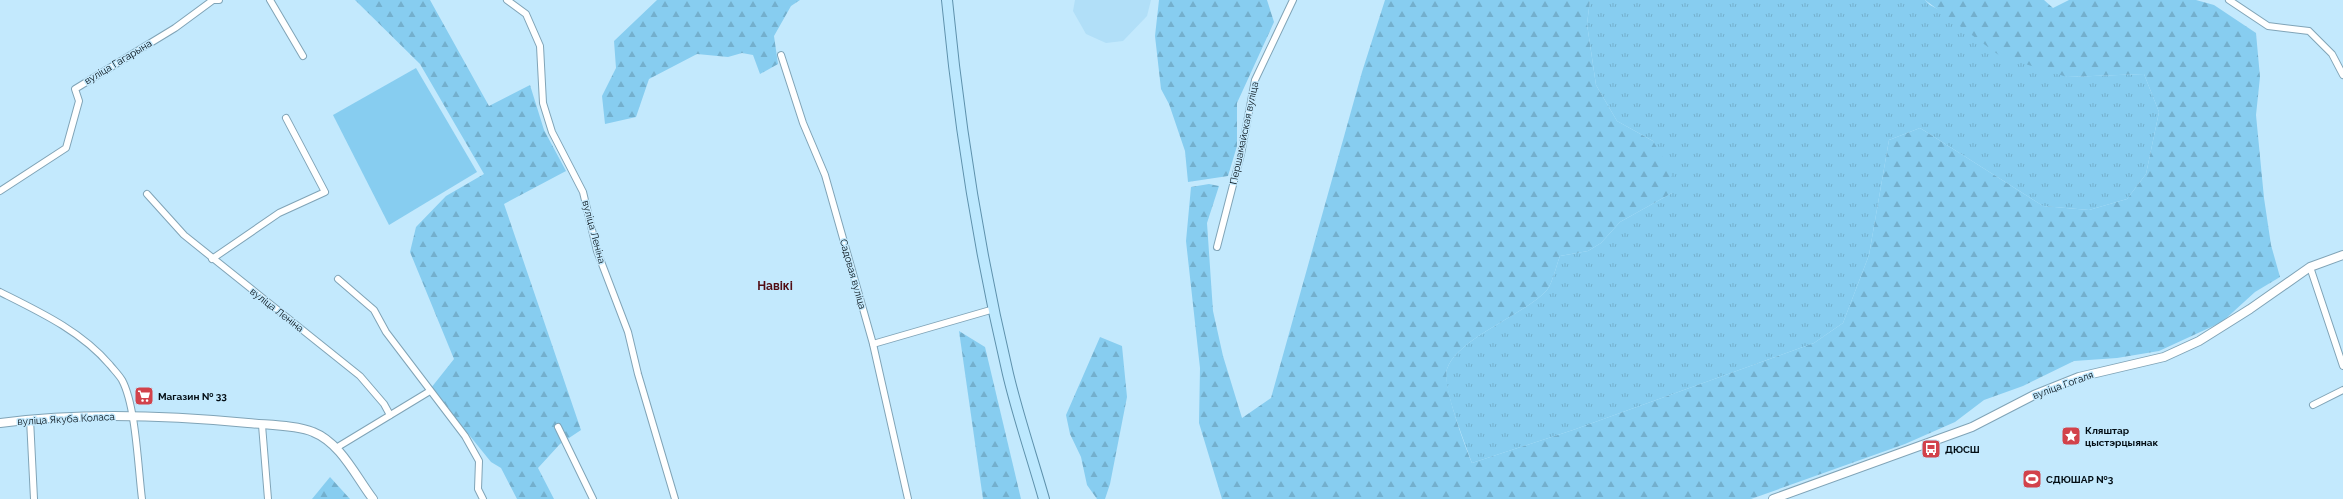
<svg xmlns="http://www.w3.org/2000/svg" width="2343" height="499" font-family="Raleway,sans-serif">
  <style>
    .built { fill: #b1dff8 }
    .grass { fill: url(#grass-tufts) }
    .forest { fill: url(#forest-firs) }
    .pitch { fill: #87cdf0 }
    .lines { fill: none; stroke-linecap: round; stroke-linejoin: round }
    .minor-casing { stroke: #80a4b7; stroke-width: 8 }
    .tertiary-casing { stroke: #80a4b7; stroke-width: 10 }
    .primary-casing { stroke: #5e91ac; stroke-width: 12 }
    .minor { stroke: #fff; stroke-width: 6 }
    .tertiary { stroke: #fff; stroke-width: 8 }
    .primary { stroke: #bce8fe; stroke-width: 10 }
    .labels { text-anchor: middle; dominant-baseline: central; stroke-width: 3; stroke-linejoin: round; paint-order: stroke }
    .street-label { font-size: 10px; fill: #030e15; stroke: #c3e9fd }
    .poi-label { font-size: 10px; font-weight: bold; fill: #030e15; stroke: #c3e9fd; text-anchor: start }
    .quarter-label { font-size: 12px; font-weight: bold; fill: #510c13; stroke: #c3e9fd }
  </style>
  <defs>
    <pattern id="grass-tufts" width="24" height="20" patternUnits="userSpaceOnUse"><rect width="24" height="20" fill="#87cdf0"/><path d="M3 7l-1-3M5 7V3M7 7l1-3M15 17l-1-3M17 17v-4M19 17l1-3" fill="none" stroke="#73afcd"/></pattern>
    <pattern id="forest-firs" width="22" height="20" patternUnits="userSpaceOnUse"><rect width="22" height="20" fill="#87cdf0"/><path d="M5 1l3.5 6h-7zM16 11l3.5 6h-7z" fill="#73afcd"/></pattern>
  </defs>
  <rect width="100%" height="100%" fill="#c3e9fd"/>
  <path class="built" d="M 1075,0 L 1151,0 L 1147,16 L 1123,41 L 1106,43 L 1086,34 L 1073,11 Z"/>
  <path class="grass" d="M 1590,0 L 1925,0 L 1930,5 L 2067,77 L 2144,74 L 2159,112 L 2146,174 L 2127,199 L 2089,210 L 2043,206 L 1920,128 L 1889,140 L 1869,255 L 1843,323 L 1814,343 L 1573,430 L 1472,463 C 1466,445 1441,385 1447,369 C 1458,338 1523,316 1547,290 C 1553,282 1556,266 1560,256 L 1588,251 L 1601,243 L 1620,222 L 1672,193 L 1653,141 L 1617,121 L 1596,85 L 1587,24 Z"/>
  <g class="forest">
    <path d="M 355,0 L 430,0 L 489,106 L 530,85 L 544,130 L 566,171 L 504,204 L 581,430 L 560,444 L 538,468 L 554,499 L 517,499 L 501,468 L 491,462 L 431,388 L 454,359 L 410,252 L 416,227 L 446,196 L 484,174 L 420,64 Z"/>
    <path d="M 657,0 L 800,0 L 791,6 L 774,36 L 778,64 L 760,74 L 753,55 L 742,53 L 728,57 L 697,54 L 649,79 L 636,117 L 605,124 L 602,96 L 616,68 L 614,41 Z"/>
    <path d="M 1159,0 L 1267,0 L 1274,22 L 1237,103 L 1237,146 L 1228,176 L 1188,182 L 1185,151 L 1169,104 L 1161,89 L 1155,36 Z"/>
    <path d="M 1385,0 L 1590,0 L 1587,24 L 1596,85 L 1617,121 L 1653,141 L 1671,171 L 1672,193 L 1620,222 L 1601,243 L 1588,251 L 1560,256 C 1556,266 1553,282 1547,290 C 1523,316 1458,338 1447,369 C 1442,384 1465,447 1472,463 L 1573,430 L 1814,343 L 1843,323 L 1869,255 L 1889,140 L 1920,128 L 2043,206 L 2089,210 L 2127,199 L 2146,174 L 2159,112 L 2144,74 L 2067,77 L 2000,56 L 1925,0 L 2044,0 L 2053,8 L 2069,0 L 2196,0 L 2214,5 L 2256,33 L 2260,77 L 2256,115 L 2264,198 L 2271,245 L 2280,277 L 2255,292 L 2222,322 L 2159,351 L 2117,358 L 2074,361 L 2023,386 L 1984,400 L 1955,422 L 1905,444 L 1751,499 L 1222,499 L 1199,423 L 1200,368 L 1186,241 L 1191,187 L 1209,184 L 1219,186 L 1207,223 L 1213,311 L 1223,356 L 1242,418 L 1271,398 L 1362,72 Z"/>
    <path d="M 959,331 L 985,347 L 1021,499 L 983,499 Z"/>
    <path d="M 1100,337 L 1122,346 L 1127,397 L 1110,484 L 1105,499 L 1097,499 L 1087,485 L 1081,457 L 1070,434 L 1066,415 Z"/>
    <path d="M 330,477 L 350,499 L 312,499 Z"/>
  </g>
  <path class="pitch" d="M 416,68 L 477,172 L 389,225 L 333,115 Z"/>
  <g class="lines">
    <defs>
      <g id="minor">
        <path d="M 270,0 L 303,56"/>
        <path d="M 507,0 L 526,14 L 540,46 L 543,103 L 552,132 L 583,192 L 597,251 L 628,332 L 638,374 L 675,499"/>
        <path d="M 2229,0 L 2268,26 L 2309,31 L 2332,54 L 2343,75"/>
        <path d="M 781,55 L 803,123 L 825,175 L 873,344 L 908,499"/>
        <path d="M 0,191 L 66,148 L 79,101 L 75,89 L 175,28 L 213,0 L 219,0"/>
        <path d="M 147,194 L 184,235 L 360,376 L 384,404 L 390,415"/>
        <path d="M 1217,247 L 1241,154 L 1255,80 L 1293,0"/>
        <path d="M 212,259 L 279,213 L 325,192 L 286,118"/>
        <path d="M 2310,267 L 2343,366"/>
        <path d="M 338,279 L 374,310 L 386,332 L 465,436 L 479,461 L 478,489 L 483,499"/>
        <path d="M 0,292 C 40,312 81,331 110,365 C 114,370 119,375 122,380 C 136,406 138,468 142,499"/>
        <path d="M 873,344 L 994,309"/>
        <path d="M 2313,405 L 2343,390"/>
        <path d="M 30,419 L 34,499"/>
        <path d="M 262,425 L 268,499"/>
        <path d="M 558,427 L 593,499"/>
        <path d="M 336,448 L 430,391"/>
      </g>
      <g id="tertiary">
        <path d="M 0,423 C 81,412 166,415 248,423 C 266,425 297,425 313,432 C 341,443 356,477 373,499"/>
        <path d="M 1773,499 L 1972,427 L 2034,395 L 2079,377 L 2164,357 L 2199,341 L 2250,309 L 2310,267 L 2343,255"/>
      </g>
      <path id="primary" d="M 947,0 C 959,125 979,251 1008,374 C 1018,416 1032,457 1044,499"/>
    </defs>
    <use href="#minor" class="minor-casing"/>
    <use href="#tertiary" class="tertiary-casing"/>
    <use href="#primary" class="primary-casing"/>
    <use href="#minor" class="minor"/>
    <use href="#tertiary" class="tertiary"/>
    <use href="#primary" class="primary"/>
  </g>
  <defs>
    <symbol id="supermarket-square" viewBox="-11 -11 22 22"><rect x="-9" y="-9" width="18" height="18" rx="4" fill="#d2424b" stroke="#c3e9fd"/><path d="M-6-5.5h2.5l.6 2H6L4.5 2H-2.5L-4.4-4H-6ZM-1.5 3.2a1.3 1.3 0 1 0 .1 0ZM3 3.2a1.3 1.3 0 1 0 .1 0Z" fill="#fff"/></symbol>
    <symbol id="sight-square" viewBox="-11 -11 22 22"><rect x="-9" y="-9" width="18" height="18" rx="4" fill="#d2424b" stroke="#c3e9fd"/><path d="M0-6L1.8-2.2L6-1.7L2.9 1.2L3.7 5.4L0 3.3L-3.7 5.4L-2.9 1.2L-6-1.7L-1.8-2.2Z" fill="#fff"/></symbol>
    <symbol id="bus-square" viewBox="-11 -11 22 22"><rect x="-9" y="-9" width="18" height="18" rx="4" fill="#d2424b" stroke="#c3e9fd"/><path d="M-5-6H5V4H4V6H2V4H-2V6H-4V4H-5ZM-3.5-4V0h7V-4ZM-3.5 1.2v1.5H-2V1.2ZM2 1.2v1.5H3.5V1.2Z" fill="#fff"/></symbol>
    <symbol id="stadium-square" viewBox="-11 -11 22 22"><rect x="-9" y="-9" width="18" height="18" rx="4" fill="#d2424b" stroke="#c3e9fd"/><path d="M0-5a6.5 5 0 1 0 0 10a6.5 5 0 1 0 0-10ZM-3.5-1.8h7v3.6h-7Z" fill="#fff"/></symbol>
  </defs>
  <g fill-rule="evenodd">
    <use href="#supermarket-square" x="133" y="385" width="22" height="22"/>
    <use href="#sight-square" x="2060" y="425" width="22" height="22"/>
    <use href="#bus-square" x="1920" y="438" width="22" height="22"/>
    <use href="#stadium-square" x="2021" y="468" width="22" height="22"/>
  </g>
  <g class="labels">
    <g class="street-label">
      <text transform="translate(118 62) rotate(-31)">вуліца Гагарына</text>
      <text transform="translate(1244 133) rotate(-78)">Першамайская вуліца</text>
      <text transform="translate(594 232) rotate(75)">вуліца Леніна</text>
      <text transform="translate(853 274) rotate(74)">Садовая вуліца</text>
      <text transform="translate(277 310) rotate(38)">вуліца Леніна</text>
      <text transform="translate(2063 385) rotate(-20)">вуліца Гогаля</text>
      <text transform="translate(66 419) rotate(-3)">вуліца Якуба Коласа</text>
    </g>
    <g class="poi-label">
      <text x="158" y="396">Магазин № 33</text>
      <text x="2085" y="430">Кляштар<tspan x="2085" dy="12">цыстэрцыянак</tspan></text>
      <text x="1945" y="449">ДЮСШ</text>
      <text x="2046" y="479">СДЮШАР №3</text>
    </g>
    <g class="quarter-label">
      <text x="775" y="286">Навікі</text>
    </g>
  </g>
</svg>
